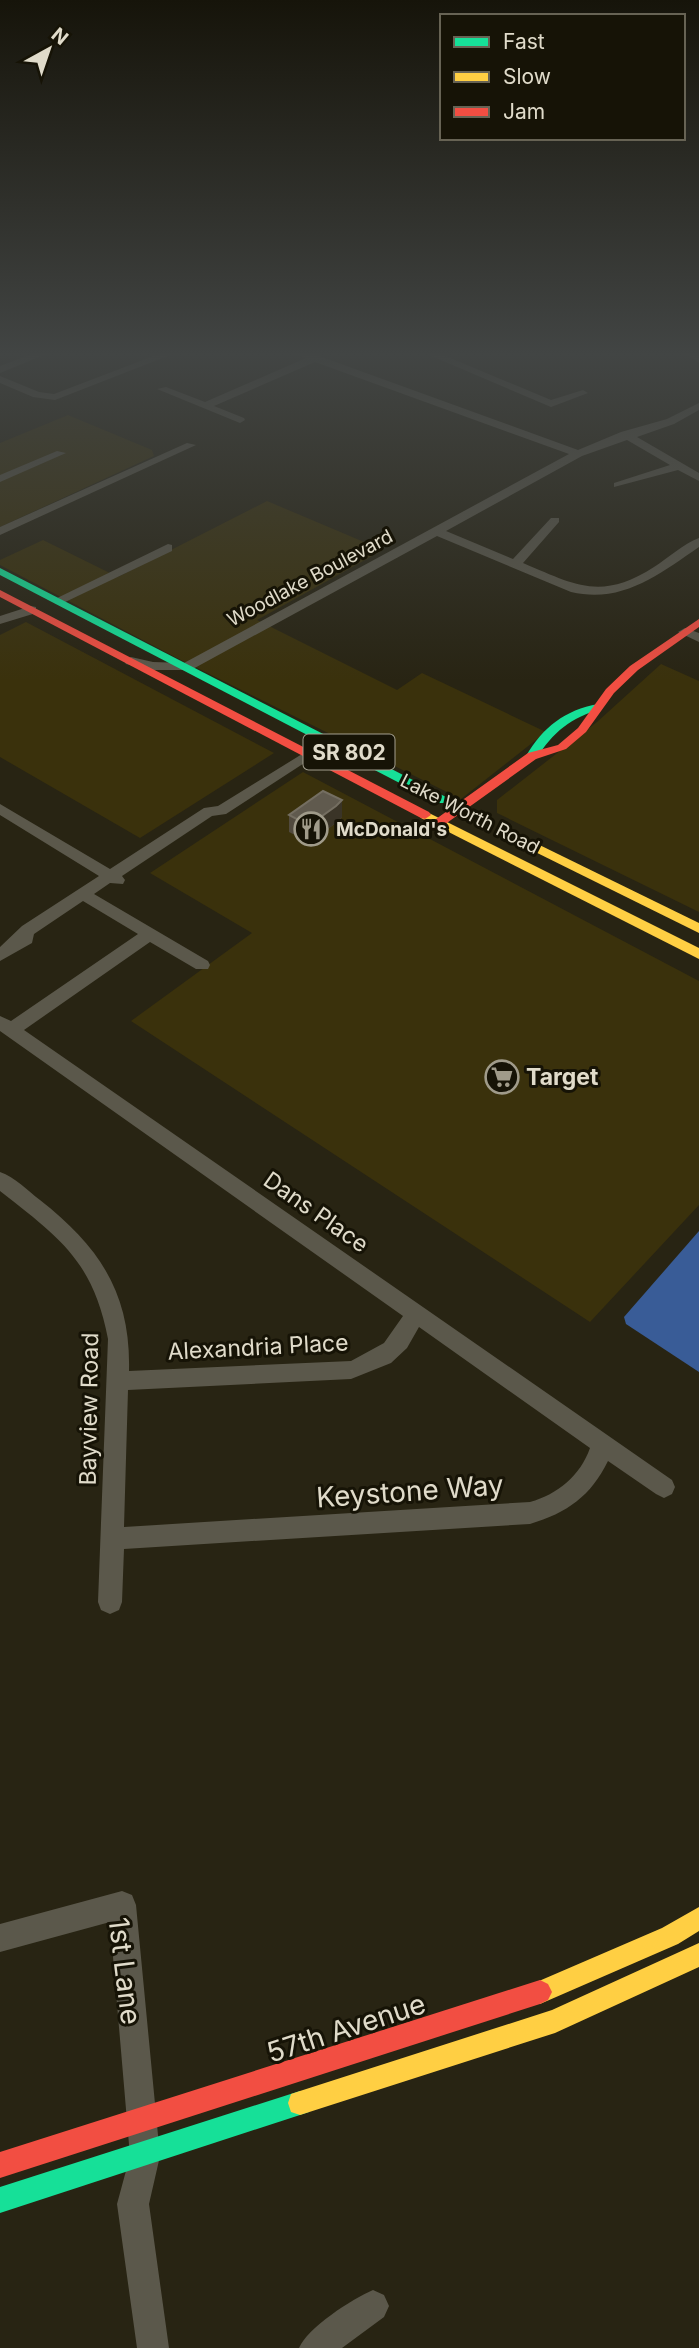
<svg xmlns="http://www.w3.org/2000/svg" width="699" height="2348" font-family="Inter,sans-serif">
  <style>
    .built { fill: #3a310c }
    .water { fill: #395c97 }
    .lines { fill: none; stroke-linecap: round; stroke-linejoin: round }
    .street { fill: #5b584b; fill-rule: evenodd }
    .fast { fill: #16e098; fill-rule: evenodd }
    .slow { fill: #ffcf43; fill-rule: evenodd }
    .jam { fill: #f24e42; fill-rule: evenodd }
    .wall { fill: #514a3e }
    .shaded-wall { fill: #3a3427 }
    .building { fill: #605a4e; stroke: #746e61; stroke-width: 2 }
    .labels { text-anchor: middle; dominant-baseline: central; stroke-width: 6; stroke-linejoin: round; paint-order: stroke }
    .far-street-label { font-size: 19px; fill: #e0dbca; stroke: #161306 }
    .far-poi-label { font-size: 19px; font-weight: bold; fill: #e0dbca; stroke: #161306; text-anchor: start }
    .shield { fill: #161306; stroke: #a39f8f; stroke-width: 2 }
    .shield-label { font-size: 21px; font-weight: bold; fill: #e0dbca }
    .poi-label { font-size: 23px; font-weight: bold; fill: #e0dbca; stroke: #161306; text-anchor: start }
    .street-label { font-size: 23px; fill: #e0dbca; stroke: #161306 }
    .near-street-label { font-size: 28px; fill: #e0dbca; stroke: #161306 }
  </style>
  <rect width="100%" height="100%" fill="#282413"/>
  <g class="built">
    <path d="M 68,415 L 152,450 L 154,456 L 0,527 L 0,443 Z"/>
    <path d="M 267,501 L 383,550 L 257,620 L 397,690 L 422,673 L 546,732 L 461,799 L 177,658 L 0,565 L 0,560 L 43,540 L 118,577 Z"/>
    <path d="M 26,622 L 274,753 L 140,838 L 0,757 L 0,635 Z"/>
    <path d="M 661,664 L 699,681 L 699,912 L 497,813 L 497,800 L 597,722 Z"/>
    <path d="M 303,772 L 699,981 L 699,1205 L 590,1322 L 131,1021 L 252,933 L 150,873 Z"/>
  </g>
  <path class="water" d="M 699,1231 L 699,1372 L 626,1324 L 624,1317 Z"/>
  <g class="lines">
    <g class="street">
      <path d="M 37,352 L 51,352 L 0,373 L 0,366 Z"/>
      <path d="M 164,352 L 178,352 L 55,400 L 33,397 L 0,383 L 0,376 L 39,392 L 54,394 Z"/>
      <path d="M 293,352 L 308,352 L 578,450 L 621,432 L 667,419 L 699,403 L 699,410 L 674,424 L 637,437 L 699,473 L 699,481 L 678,470 L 614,487 L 614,483 L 670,465 L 627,440 L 582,456 L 446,531 L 513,559 L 551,518 L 559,518 L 559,522 L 523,563 C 575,585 601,601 654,567 C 668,558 683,544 699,538 L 699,547 C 658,575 622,604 571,592 L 437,536 L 191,670 L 153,670 L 126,664 L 124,661 L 131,657 L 153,662 L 184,663 L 569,454 L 315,362 L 214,406 L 244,418 L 245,420 L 240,423 L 157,389 L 166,387 L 205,402 L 306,358 Z"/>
      <path d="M 422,352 L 436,352 L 551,400 L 583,390 L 588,393 L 551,407 Z"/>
      <path d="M 683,352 L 699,355 L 699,363 Z"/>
      <path d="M 187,443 L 196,445 L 0,535 L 0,527 Z"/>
      <path d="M 57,451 L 66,453 L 0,482 L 0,475 Z"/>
      <path d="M 168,544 L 172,545 L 172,551 L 61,604 L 51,601 Z"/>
      <path d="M 31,606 L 36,607 L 36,613 L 0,624 L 0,616 Z"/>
      <path d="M 685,628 L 699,633 L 699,642 L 678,632 Z"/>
      <path d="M 307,751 L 312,752 L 312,758 L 226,814 L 212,816 L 122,876 L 125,880 L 123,884 L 110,883 L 94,894 L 208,961 L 210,965 L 208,969 L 196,969 L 150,942 L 24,1030 L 672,1480 L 675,1487 L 672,1494 L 664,1498 L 656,1494 L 608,1461 C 591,1496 567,1513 530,1524 L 124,1549 L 122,1602 L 119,1610 L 110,1614 L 101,1610 L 98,1602 L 108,1339 C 93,1261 60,1238 0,1191 L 0,1172 C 15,1177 28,1191 40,1200 C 100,1247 131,1294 129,1371 L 351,1361 L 384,1343 L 403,1316 L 0,1031 L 0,1016 L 11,1021 L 138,934 L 83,901 L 34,934 L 32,943 L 0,961 L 0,947 L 22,926 L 99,876 L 0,815 L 0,804 L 110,869 L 204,808 L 218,806 ZM 419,1327 L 590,1448 C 580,1476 558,1494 530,1502 L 124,1527 L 128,1390 L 351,1379 L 391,1363 L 407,1348 Z"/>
      <path d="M 122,1891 L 132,1895 L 136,1905 L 160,2156 L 149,2204 L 169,2348 L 137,2348 L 117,2204 L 130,2156 L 110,1922 L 0,1952 L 0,1924 Z"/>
      <path d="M 373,2290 L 384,2295 L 389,2306 L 384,2317 L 342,2348 L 299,2348 C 307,2328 352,2299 373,2290 Z"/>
    </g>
    <g class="fast">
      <path d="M 0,568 L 446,797 L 448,800 L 446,803 L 438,803 L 0,575 Z"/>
      <path d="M 598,704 L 602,705 L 602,709 C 571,717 553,732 536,759 L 528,759 L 526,756 C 543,727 565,710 598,704 Z"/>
      <path d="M 300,2091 L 309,2094 L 312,2103 L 309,2112 L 300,2115 L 0,2213 L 0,2187 Z"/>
    </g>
    <g class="slow">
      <path d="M 425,811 L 699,948 L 699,959 L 421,818 L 419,815 Z"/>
      <path d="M 515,833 L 699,923 L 699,933 L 511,840 L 509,837 Z"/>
      <path d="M 699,1907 L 699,1931 L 678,1944 L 540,2004 L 532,2000 L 528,1992 L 532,1984 L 662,1928 Z"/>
      <path d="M 699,1943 L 699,1967 L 555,2033 L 300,2115 L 291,2112 L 288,2103 L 291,2094 L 300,2091 L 552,2010 Z"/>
    </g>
    <g class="jam">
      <path d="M 0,590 L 429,812 L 431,815 L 425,819 L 421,818 L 0,597 Z"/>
      <path d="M 699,619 L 699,627 L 638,670 L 614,693 L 586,732 L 566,749 L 536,759 L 444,825 L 436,825 L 436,819 L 528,753 L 558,745 L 578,728 L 606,689 L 630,666 Z"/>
      <path d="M 540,1980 L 548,1984 L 552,1992 L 548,2000 L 540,2004 L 0,2178 L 0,2152 Z"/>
    </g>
  </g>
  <path class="wall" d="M 342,800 L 342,817 L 336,823 L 315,838 L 311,836 L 305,840 L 289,832 L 289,815 Z"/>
  <g class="shaded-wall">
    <path d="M 342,800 L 342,817 L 336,823 L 315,838 L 315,821 Z"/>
    <path d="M 310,819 L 311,836 L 305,840 L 304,823 Z"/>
  </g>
  <path class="building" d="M 323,791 L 342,800 L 336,806 L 315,821 L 310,819 L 304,823 L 289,815 Z"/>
  <linearGradient id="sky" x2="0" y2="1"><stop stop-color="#16140a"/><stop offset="0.52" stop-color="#424544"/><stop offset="1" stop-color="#424544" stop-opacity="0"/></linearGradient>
  <rect width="699" height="681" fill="url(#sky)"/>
  <defs>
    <symbol id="restaurant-ring" viewBox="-11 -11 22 22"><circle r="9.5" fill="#161306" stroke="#a09b8a" stroke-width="1.5"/><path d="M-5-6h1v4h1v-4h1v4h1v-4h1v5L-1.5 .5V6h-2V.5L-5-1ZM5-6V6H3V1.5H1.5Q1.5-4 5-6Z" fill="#a09b8a"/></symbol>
    <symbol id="supermarket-ring" viewBox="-11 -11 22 22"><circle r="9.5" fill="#161306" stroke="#a09b8a" stroke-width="1.5"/><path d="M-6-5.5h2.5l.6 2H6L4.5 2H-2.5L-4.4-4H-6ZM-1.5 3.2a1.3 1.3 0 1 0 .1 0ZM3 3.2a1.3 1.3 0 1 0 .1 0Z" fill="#a09b8a"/></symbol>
  </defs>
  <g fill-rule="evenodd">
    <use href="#restaurant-ring" x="292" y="810" width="38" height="38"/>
    <use href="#supermarket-ring" x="483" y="1058" width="38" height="38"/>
  </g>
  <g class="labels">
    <g class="far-street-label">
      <text transform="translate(310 578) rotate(-28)">Woodlake Boulevard</text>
      <text transform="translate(470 814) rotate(27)">Lake Worth Road</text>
    </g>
    <g class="far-poi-label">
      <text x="336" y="829">McDonald's</text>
    </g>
    <rect class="shield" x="303.5" y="734.5" width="91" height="35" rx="5"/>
    <g class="shield-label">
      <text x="349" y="752">SR 802</text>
    </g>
    <g class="poi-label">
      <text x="526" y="1077">Target</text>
    </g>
    <g class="street-label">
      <text transform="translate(316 1212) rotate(35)">Dans Place</text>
      <text transform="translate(258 1347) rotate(-3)">Alexandria Place</text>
      <text transform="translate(89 1409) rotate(-89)">Bayview Road</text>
    </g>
    <g class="near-street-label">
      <text transform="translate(410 1491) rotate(-4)">Keystone Way</text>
      <text transform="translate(125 1971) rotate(83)">1st Lane</text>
      <text transform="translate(346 2028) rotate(-18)">57th Avenue</text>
    </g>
  </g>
  <rect x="440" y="14" width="245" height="126" fill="#161306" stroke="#676354" stroke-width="2"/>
  <rect x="454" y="37" width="35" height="10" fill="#16e098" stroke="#676354" stroke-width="2"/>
  <text x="503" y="49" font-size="21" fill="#e0dbca">Fast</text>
  <rect x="454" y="72" width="35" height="10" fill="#ffcf43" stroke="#676354" stroke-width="2"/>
  <text x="503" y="84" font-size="21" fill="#e0dbca">Slow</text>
  <rect x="454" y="107" width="35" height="10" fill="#f24e42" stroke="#676354" stroke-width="2"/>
  <text x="503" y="119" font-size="21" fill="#e0dbca">Jam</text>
  <g transform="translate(49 49) rotate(40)" stroke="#161306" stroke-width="5" paint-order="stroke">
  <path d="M0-5L12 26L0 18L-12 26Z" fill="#e0dbca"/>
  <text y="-10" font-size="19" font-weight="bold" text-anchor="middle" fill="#e0dbca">N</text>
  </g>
</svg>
